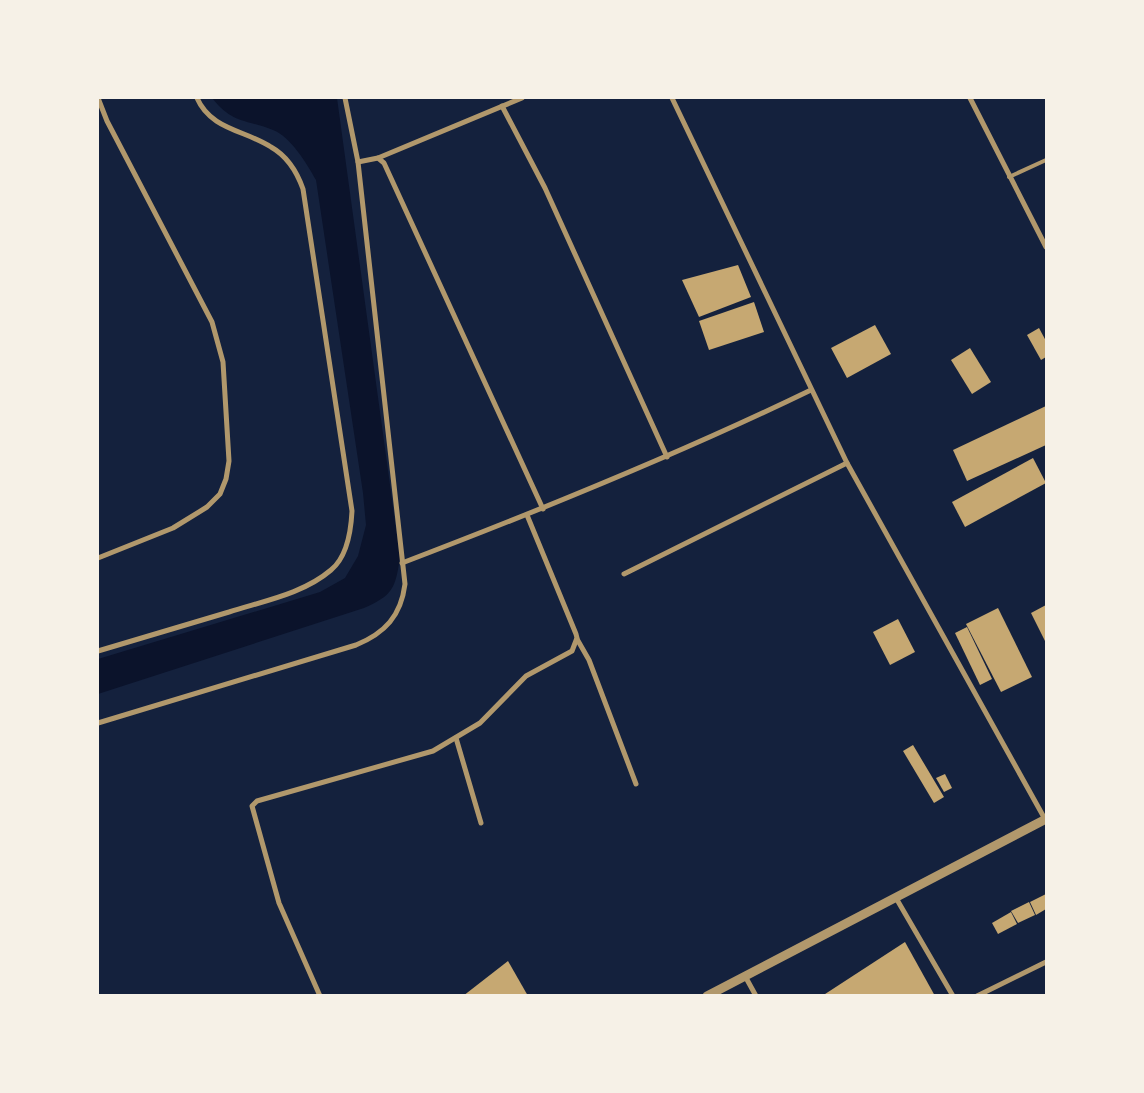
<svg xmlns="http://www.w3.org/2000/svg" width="1144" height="1093" font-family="Montserrat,sans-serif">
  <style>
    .water { fill: #0b132b }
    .building { fill: #c6a872 }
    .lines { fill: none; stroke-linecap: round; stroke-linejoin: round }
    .service { stroke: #b1986c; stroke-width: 4 }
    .minor { stroke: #b1986c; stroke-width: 5 }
    .tertiary { stroke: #b1986c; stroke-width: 9 }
  </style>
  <rect width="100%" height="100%" fill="#14213d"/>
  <path class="water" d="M 212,98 L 337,98 L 400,558 C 395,589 393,595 364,608 L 98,694 L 98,659 L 320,592 L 345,578 L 358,556 L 366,525 L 363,493 L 316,180 C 307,164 291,137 273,130 C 245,119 233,124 212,98 Z"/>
  <g class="building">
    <path d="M 738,265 L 751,297 L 699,317 L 682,280 Z"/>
    <path d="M 754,302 L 764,332 L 709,350 L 699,321 Z"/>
    <path d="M 875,325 L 891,354 L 847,378 L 831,348 Z"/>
    <path d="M 1039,328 L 1046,341 L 1046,357 L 1041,360 L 1027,335 Z"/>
    <path d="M 970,348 L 991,382 L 972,394 L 951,360 Z"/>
    <path d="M 1046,406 L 1046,445 L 967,481 L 953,450 Z"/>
    <path d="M 1033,458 L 1046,483 L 965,527 L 952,502 Z"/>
    <path d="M 1046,605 L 1046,643 L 1031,613 Z"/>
    <path d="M 998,608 L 1032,677 L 1001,692 L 966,624 Z"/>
    <path d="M 898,619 L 915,652 L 890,665 L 873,632 Z"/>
    <path d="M 967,627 L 992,679 L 980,685 L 955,633 Z"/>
    <path d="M 913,745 L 944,797 L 934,803 L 903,751 Z"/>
    <path d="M 945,774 L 952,788 L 944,792 L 936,778 Z"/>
    <path d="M 1046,894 L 1046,909 L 1036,915 L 1030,902 Z"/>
    <path d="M 1029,902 L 1035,915 L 1018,923 L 1011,911 Z"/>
    <path d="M 1011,912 L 1017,924 L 998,934 L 992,923 Z"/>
    <path d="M 905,942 L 935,996 L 822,996 Z"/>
    <path d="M 508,961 L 528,996 L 463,996 Z"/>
  </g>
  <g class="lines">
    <path class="service" d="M 1009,177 L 1046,160"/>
    <g class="minor">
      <path d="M 672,98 L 847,463 L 1046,821"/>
      <path d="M 970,98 L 1046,247"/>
      <path d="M 502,106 L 545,188 L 667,457"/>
      <path d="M 378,158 L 522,98"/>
      <path d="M 358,162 L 378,158 L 384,163 L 543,509"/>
      <path d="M 98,558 L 173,528 L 207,507 L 220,494 L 226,479 L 229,461 L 223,362 L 212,322 L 107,121 L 98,98"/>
      <path d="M 402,563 C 541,510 677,455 811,390"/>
      <path d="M 624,574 L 847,463"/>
      <path d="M 577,639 L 589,660 L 636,784"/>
      <path d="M 98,651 C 141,638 185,625 229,612 C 263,601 303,594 331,570 C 347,557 351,531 352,511 L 303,189 C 297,172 287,156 271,147 C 245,130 211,130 197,98"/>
      <path d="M 98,723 L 356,645 C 385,633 401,616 405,584 L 358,162 L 345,98"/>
      <path d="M 456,738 L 481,823"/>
      <path d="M 896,898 L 953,996"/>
      <path d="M 745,976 L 756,996"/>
      <path d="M 320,996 L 279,903 L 252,806 L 257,801 L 433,751 L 480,723 L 526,676 L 572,651 L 577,638 L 576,634 L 527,515"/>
      <path d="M 977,996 L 1046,962"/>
    </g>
    <path class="tertiary" d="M 707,996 L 1046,819"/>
  </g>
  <rect width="1144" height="1093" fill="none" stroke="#f6f1e7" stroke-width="198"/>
</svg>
